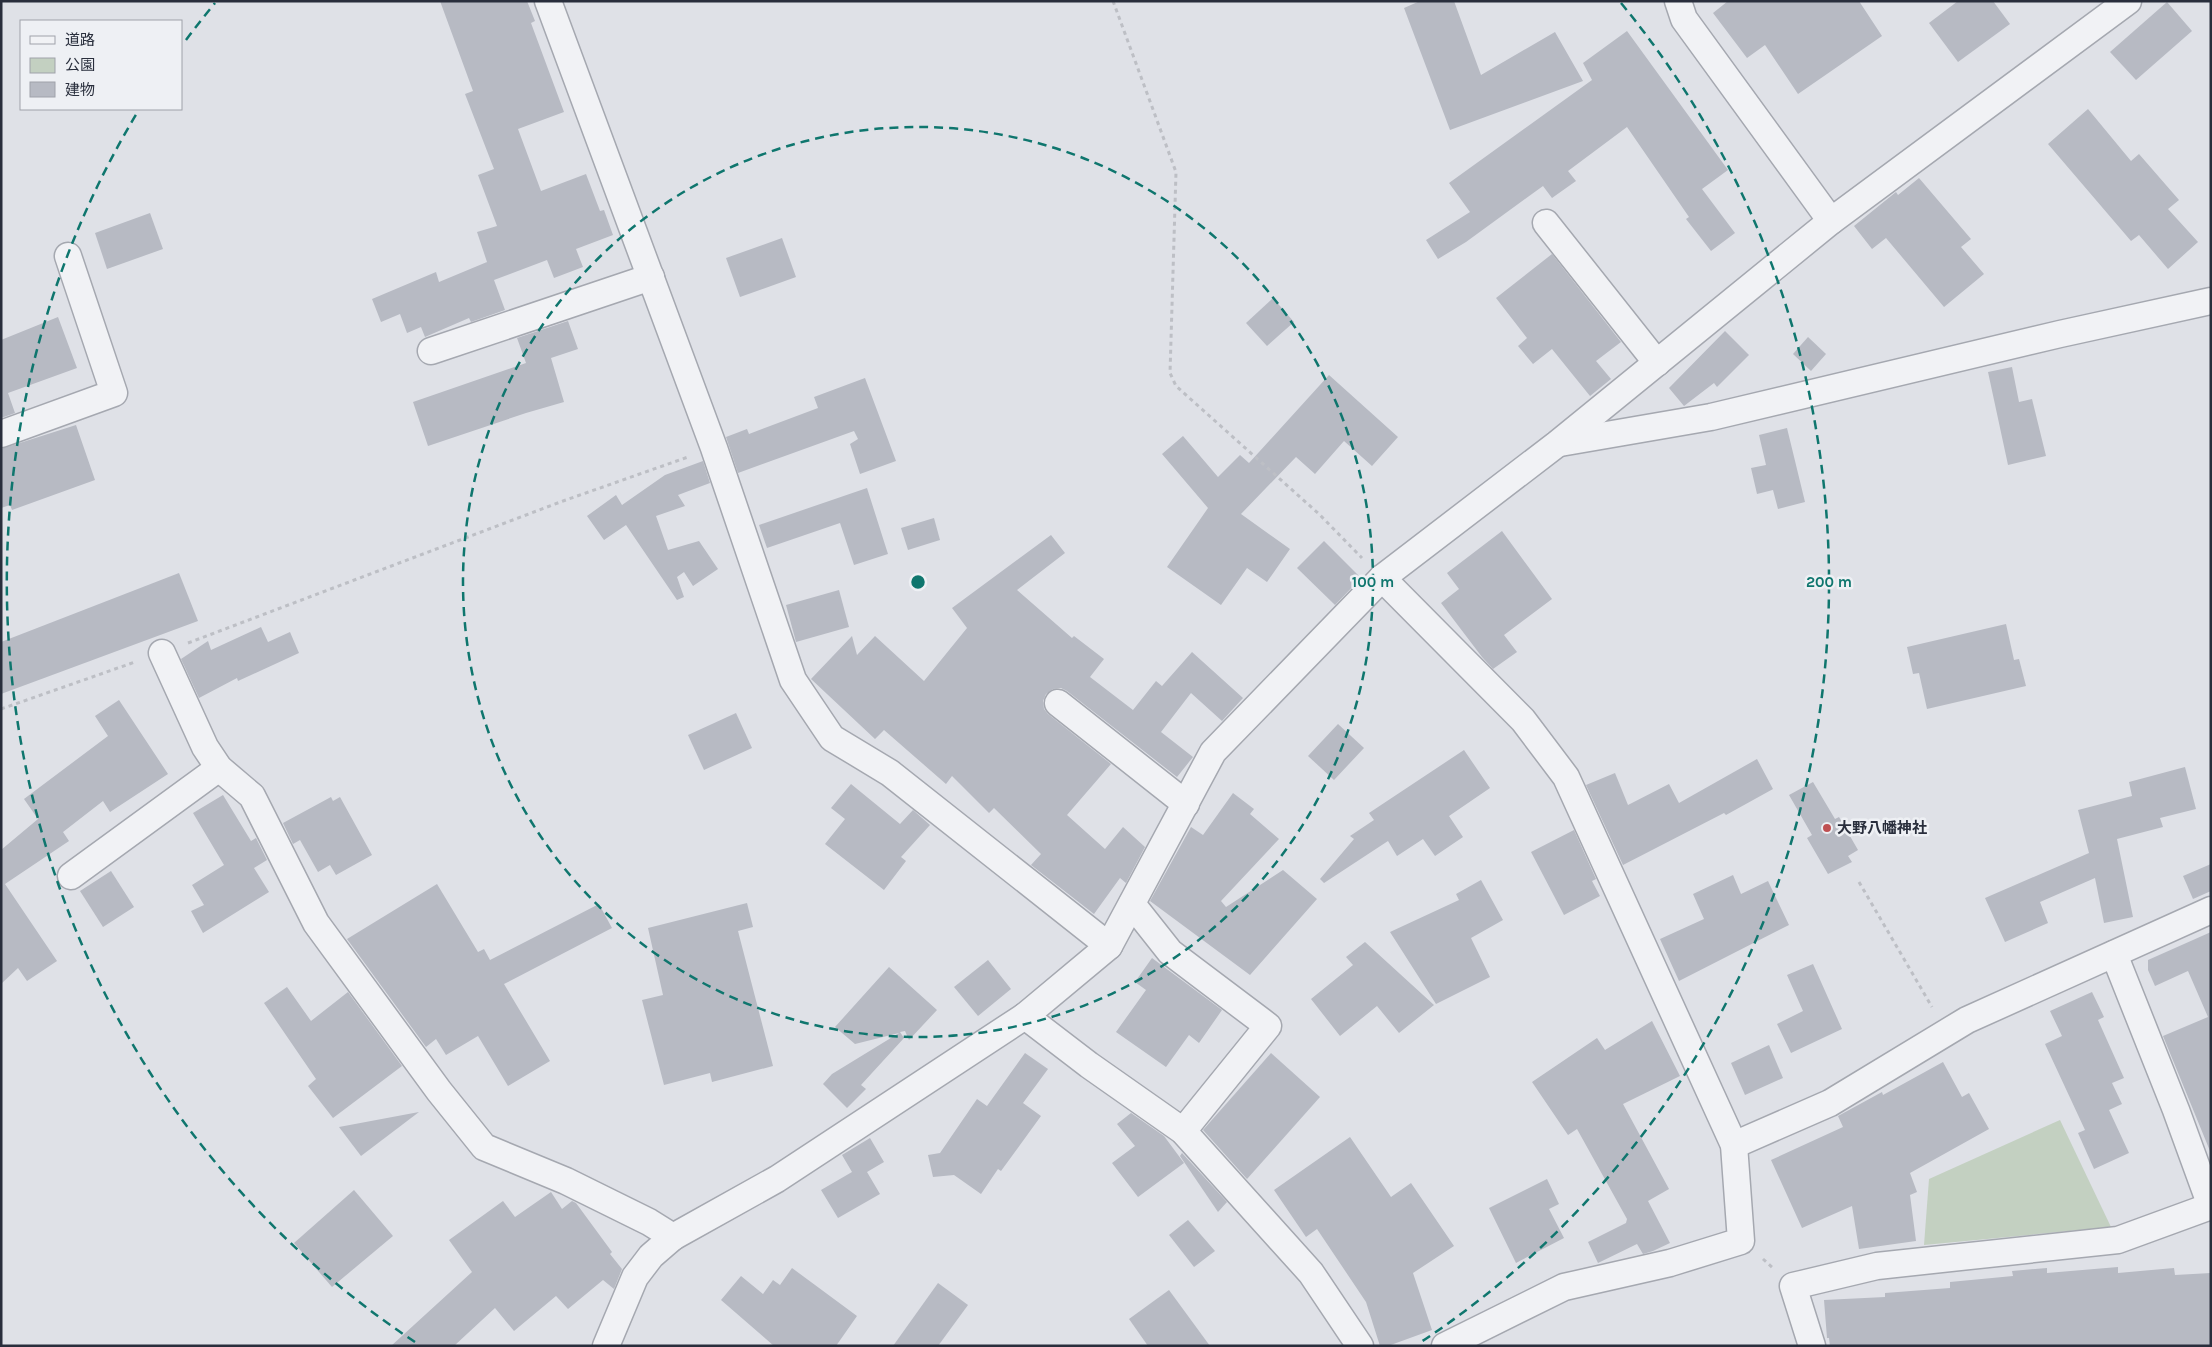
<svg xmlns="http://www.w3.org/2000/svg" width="2212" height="1347" font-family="Karla,'Noto Sans JP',sans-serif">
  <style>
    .green { fill: #c3d0c1 }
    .building { fill: #b7bac3 }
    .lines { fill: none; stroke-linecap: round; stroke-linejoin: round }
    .minor-casing { stroke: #a5a8b0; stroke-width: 29 }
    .path { stroke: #bdbfc5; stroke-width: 3; stroke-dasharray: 4 4; stroke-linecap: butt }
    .minor { stroke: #f1f2f5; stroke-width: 26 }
    .ring { fill: none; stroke: #0f766e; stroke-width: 2.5; stroke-dasharray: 9 6 }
    .poi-dot { fill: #bf5052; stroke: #eef0f4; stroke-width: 2 }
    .labels { text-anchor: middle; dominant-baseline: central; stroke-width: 5; stroke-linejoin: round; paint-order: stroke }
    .poi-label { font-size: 15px; font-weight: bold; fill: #292e3c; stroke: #eef0f4; text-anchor: start }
    .centre { fill: #0f766e; stroke: #eef0f4; stroke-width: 2.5 }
    .ring-label { font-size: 15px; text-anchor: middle; font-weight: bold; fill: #0f766e; stroke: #eef0f4; stroke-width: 5; stroke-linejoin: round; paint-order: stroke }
  </style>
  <rect width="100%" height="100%" fill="#dfe1e7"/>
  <path class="green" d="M 2060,1120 L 2111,1227 L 1924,1245 L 1929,1179 Z"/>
  <g class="building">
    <path d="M 440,1 L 527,1 L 535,21 L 531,23 L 564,112 L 518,129 L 541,191 L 586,174 L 600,211 L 604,210 L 613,235 L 576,249 L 583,267 L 554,278 L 547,260 L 494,280 L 505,310 L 471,322 L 469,318 L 425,337 L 421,327 L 407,333 L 400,314 L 381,322 L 372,299 L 436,272 L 439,282 L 487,262 L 489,268 L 477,232 L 497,226 L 478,175 L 494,169 L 465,94 L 473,91 Z"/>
    <path d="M 1420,1 L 1454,1 L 1481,75 L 1555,32 L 1583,81 L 1450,130 L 1404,8 Z"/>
    <path d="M 1728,1 L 1859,1 L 1882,36 L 1798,94 L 1765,45 L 1747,58 L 1713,13 Z"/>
    <path d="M 1958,1 L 1993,1 L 2010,24 L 1958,62 L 1929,23 Z"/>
    <path d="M 2167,2 L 2192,31 L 2136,80 L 2110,52 Z"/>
    <path d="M 1627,31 L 1728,170 L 1702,189 L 1735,233 L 1711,251 L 1686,219 L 1689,217 L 1627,127 L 1568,171 L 1576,181 L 1552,198 L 1543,186 L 1466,242 L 1438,259 L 1426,240 L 1470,212 L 1449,183 L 1592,80 L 1583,63 Z"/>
    <path d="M 2088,109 L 2131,161 L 2139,154 L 2179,200 L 2168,209 L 2198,242 L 2168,269 L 2139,235 L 2131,241 L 2048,144 Z"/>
    <path d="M 1919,178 L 1971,239 L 1961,247 L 1984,274 L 1944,307 L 1886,238 L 1872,249 L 1854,226 L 1896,192 L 1898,195 Z"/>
    <path d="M 150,213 L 163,249 L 107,269 L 95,233 Z"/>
    <path d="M 782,238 L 796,277 L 740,297 L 726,258 Z"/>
    <path d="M 1552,254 L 1621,342 L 1596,361 L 1611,379 L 1590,396 L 1552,349 L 1533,364 L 1518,346 L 1527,338 L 1496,298 Z"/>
    <path d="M 1273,298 L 1294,322 L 1267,346 L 1246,323 Z"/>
    <path d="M 58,317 L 77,368 L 8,393 L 15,413 L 1,418 L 1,340 Z"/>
    <path d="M 568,321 L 578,349 L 551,358 L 564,402 L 526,413 L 428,446 L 413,402 L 526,363 L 517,338 Z"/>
    <path d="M 1725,331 L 1749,355 L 1717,387 L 1714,383 L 1684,406 L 1669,388 Z"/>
    <path d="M 1808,337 L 1826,354 L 1811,371 L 1793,354 Z"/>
    <path d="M 2012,367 L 2019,402 L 2032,399 L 2046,456 L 2008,465 L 1988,372 Z"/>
    <path d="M 1329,375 L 1398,437 L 1372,466 L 1344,441 L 1315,474 L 1296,457 L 1241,514 L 1290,549 L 1267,582 L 1247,568 L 1221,605 L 1167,567 L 1208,508 L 1162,454 L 1183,436 L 1218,477 L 1240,455 L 1249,463 Z"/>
    <path d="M 865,378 L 896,461 L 860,474 L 850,444 L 858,439 L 854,431 L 738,473 L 726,437 L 747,429 L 749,434 L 818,408 L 814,397 Z"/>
    <path d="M 76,425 L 95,480 L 12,510 L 10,505 L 1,508 L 1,449 Z"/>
    <path d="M 1787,428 L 1805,502 L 1778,509 L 1773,490 L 1757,494 L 1751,468 L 1766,465 L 1759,435 Z"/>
    <path d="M 703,461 L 710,483 L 678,495 L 685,506 L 656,516 L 668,550 L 699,541 L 718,569 L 693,586 L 684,572 L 677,577 L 684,597 L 677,600 L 626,525 L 604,540 L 587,516 L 616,495 L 622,505 L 665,475 Z"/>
    <path d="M 867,488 L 888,554 L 854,565 L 840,523 L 767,548 L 759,525 Z"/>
    <path d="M 934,518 L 940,540 L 908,550 L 901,528 Z"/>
    <path d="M 1502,531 L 1552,599 L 1504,635 L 1517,652 L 1493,669 L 1482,657 L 1441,603 L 1459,589 L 1447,573 Z"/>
    <path d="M 1051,535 L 1065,553 L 1017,590 L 1072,638 L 1074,636 L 1104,659 L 1090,677 L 1133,710 L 1156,681 L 1162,686 L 1192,652 L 1243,698 L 1222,721 L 1191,693 L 1161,732 L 1193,757 L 1177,777 L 1067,691 L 1061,688 L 1053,689 L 1046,694 L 1043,701 L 1044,709 L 1048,714 L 1111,764 L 1067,815 L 1105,849 L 1123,827 L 1145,847 L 1126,883 L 1120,878 L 1094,914 L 1031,865 L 1041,854 L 994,808 L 989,813 L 952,776 L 946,784 L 884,730 L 875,739 L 811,679 L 852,636 L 857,655 L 875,636 L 924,681 L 967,628 L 952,608 Z"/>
    <path d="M 1324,541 L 1361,578 L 1335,605 L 1297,568 Z"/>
    <path d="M 179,573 L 198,621 L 1,694 L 1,642 Z"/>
    <path d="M 839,590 L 849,627 L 796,642 L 786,605 Z"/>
    <path d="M 2006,624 L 2014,660 L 2019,659 L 2026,686 L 1927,709 L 1919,673 L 1913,674 L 1907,647 Z"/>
    <path d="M 261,627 L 268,642 L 290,632 L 299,653 L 238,681 L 237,678 L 199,698 L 181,659 L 208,641 L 211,650 Z"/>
    <path d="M 119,700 L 168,774 L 110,812 L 103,801 L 63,832 L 69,841 L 5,884 L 57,961 L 27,981 L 18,968 L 1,984 L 1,850 L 38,819 L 24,799 L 108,736 L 95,716 Z"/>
    <path d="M 736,713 L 752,748 L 704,770 L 688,735 Z"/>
    <path d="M 1338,724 L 1364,748 L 1334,780 L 1308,756 Z"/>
    <path d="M 1464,750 L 1490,788 L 1449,816 L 1463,837 L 1435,856 L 1423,839 L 1397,856 L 1388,841 L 1324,883 L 1320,879 L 1354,839 L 1350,836 L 1374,820 L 1369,813 Z"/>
    <path d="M 1757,759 L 1773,789 L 1726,815 L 1724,813 L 1623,865 L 1586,785 L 1615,773 L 1628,805 L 1669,784 L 1679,803 Z"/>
    <path d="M 2185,767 L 2196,809 L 2160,818 L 2163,827 L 2117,839 L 2133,917 L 2104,923 L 2095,878 L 2040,902 L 2048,923 L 2005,942 L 1985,898 L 2089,853 L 2078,810 L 2132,796 L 2129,782 Z"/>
    <path d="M 1813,782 L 1835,819 L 1839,817 L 1858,850 L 1848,856 L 1852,862 L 1828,874 L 1807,838 L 1812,835 L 1789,795 Z"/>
    <path d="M 851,784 L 900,824 L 913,810 L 930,825 L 901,857 L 906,861 L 884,890 L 825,844 L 845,819 L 831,808 Z"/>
    <path d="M 1233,793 L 1254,809 L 1250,814 L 1279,839 L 1221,901 L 1226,907 L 1283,870 L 1317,899 L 1250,975 L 1150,901 L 1191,827 L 1203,835 Z"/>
    <path d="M 223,795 L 251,841 L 256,838 L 267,860 L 254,868 L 269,892 L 203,933 L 191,911 L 204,905 L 192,885 L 224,865 L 193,813 Z"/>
    <path d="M 331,797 L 333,801 L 340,797 L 372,855 L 336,875 L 330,865 L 318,872 L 300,840 L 293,844 L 283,823 Z"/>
    <path d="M 1574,830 L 1596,879 L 1592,881 L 1600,896 L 1564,915 L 1531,852 Z"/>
    <path d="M 2211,864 L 2211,891 L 2193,899 L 2183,876 Z"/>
    <path d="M 111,871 L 134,907 L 103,927 L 80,891 Z"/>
    <path d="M 1733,875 L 1741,894 L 1768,881 L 1789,925 L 1679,981 L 1660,939 L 1704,919 L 1693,894 Z"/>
    <path d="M 1481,880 L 1503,920 L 1471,938 L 1490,977 L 1436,1004 L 1390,932 L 1459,900 L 1456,894 Z"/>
    <path d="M 437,884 L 478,952 L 484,949 L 490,960 L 599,904 L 612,928 L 504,984 L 550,1061 L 508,1086 L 478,1036 L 446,1055 L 436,1039 L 426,1047 L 347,939 Z"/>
    <path d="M 747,903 L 753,927 L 738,931 L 773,1066 L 712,1082 L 710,1073 L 664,1085 L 642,1000 L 663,995 L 648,928 Z"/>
    <path d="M 2211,932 L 2211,1151 L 2210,1151 L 2163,1036 L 2208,1017 L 2188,971 L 2155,986 L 2148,970 L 2148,960 Z"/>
    <path d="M 1365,942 L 1434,1005 L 1399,1033 L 1377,1006 L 1340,1036 L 1311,999 L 1353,965 L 1346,957 Z"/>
    <path d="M 1152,958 L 1222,1010 L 1199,1043 L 1189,1035 L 1166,1067 L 1116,1032 L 1146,990 L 1135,982 Z"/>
    <path d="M 988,960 L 1011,989 L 978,1016 L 954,987 Z"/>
    <path d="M 1813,964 L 1842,1029 L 1791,1053 L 1777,1024 L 1803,1011 L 1787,975 Z"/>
    <path d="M 889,967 L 937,1010 L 909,1040 L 905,1031 L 900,1032 L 904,1038 L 861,1085 L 866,1089 L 847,1108 L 823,1084 L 832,1074 L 899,1033 L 855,1044 L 835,1027 Z"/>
    <path d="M 287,987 L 311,1021 L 348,992 L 402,1066 L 333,1118 L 308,1086 L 316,1079 L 264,1003 Z"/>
    <path d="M 2092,992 L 2104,1017 L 2098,1020 L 2124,1078 L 2112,1083 L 2122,1104 L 2109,1110 L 2129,1153 L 2094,1169 L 2078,1133 L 2085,1130 L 2045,1044 L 2062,1036 L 2050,1011 Z"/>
    <path d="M 1652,1021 L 1680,1076 L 1623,1104 L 1669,1189 L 1648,1201 L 1670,1243 L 1653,1251 L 1643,1254 L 1637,1244 L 1598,1263 L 1588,1242 L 1626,1223 L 1627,1219 L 1577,1129 L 1568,1135 L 1532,1082 L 1597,1038 L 1605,1050 Z"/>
    <path d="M 1769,1045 L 1783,1078 L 1745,1095 L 1731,1063 Z"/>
    <path d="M 1025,1053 L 1048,1069 L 1023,1103 L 1041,1116 L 1001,1171 L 998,1169 L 981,1194 L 954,1175 L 933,1177 L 928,1155 L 940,1153 L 977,1099 L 987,1106 Z"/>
    <path d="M 1271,1053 L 1320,1097 L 1247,1179 L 1203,1130 Z"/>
    <path d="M 1943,1062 L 1962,1097 L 1969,1093 L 1989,1129 L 1910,1173 L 1917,1192 L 1910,1195 L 1916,1241 L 1859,1249 L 1852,1206 L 1802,1228 L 1771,1160 L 1843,1127 L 1838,1116 L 1882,1092 L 1883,1095 Z"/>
    <path d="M 419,1112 L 361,1156 L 339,1127 Z"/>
    <path d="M 1131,1113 L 1164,1136 L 1184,1163 L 1138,1197 L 1112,1163 L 1135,1146 L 1117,1124 Z"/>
    <path d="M 1350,1137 L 1391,1197 L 1411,1183 L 1454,1246 L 1413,1273 L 1432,1330 L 1388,1346 L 1380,1346 L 1366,1302 L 1317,1229 L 1306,1237 L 1274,1190 Z"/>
    <path d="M 870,1138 L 884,1162 L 867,1172 L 880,1194 L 838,1218 L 821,1190 L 852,1172 L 842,1155 Z"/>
    <path d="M 1182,1153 L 1227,1202 L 1218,1212 L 1180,1156 Z"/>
    <path d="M 1547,1179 L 1559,1204 L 1549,1209 L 1564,1238 L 1516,1263 L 1489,1208 Z"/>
    <path d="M 354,1190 L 393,1236 L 332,1287 L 294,1243 Z"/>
    <path d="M 551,1192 L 562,1209 L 572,1201 L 576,1203 L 612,1252 L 610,1254 L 622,1269 L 614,1289 L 603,1280 L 568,1309 L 556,1296 L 514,1331 L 495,1308 L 454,1346 L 391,1346 L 472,1272 L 449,1240 L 503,1201 L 515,1217 Z"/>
    <path d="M 1188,1220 L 1215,1251 L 1194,1267 L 1169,1235 Z"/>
    <path d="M 2118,1267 L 2118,1273 L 2174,1268 L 2175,1275 L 2211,1273 L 2211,1346 L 1830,1346 L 1829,1338 L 1827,1338 L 1824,1300 L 1885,1297 L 1885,1293 L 1950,1288 L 1950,1282 L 2013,1276 L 2012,1271 L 2047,1268 L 2047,1273 Z"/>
    <path d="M 792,1268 L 857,1316 L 836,1346 L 774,1346 L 721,1300 L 741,1276 L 763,1294 L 773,1280 L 780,1285 Z"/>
    <path d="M 938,1283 L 968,1305 L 938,1346 L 893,1346 Z"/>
    <path d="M 1169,1290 L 1210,1346 L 1148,1346 L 1129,1319 Z"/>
  </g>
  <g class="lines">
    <defs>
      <g id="minor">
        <path d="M 548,1 L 714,448 L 793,680 L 832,738 L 890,773 L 1109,946"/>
        <path d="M 1678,1 L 1684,19 L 1831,221"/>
        <path d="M 1546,223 L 1657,363"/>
        <path d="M 431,351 L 651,277"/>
        <path d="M 1,434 L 114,393 L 68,256"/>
        <path d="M 1560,443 L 1711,417 L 2060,334 L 2211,301"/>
        <path d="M 1382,578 L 1523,720 L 1566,777 L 1734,1145 L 1741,1241 L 1670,1263 L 1564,1287 L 1445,1346"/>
        <path d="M 162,653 L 205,747 L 219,768 L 252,796 L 316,923 L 439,1091 L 484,1147 L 566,1181 L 649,1222 L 673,1237"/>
        <path d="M 1058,703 L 1186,804"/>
        <path d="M 71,876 L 219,768"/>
        <path d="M 1132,904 L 1170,952 L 1268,1026 L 1183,1131"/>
        <path d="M 2114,954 L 2176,1110 L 2211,1206"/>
        <path d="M 1025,1016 L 1089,1065 L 1183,1131 L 1311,1273 L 1360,1346"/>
        <path d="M 1734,1145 L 1830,1103 L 1967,1020 L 2211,910"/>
        <path d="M 606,1346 L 635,1277 L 651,1256 L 673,1237 L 777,1179 L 1025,1016 L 1109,946 L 1213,752 L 1382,578 L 1557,444 L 1831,221 L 2128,1"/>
        <path d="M 1812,1346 L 1793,1286 L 1877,1266 L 2118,1240 L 2211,1206"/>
      </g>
    </defs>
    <use href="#minor" class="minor-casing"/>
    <g class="path">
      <path d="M 1113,1 L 1176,172 L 1170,373 L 1176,386 L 1319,514 L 1362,558"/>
      <path d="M 188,643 L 563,501 L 688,457"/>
      <path d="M 1,709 L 135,662"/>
      <path d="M 1859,882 L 1932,1007"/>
      <path d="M 1763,1259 L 1773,1268"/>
    </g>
    <use href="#minor" class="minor"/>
  </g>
  <g class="ring">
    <circle cx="918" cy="582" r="455"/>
    <path d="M415 1342A911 911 0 0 1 137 113M186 40A911 911 0 0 1 215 3M1621 3A911 911 0 0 1 1421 1342"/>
  </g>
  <circle class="poi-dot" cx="1827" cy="828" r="5"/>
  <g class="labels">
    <g class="poi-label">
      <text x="1837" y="828">大野八幡神社</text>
    </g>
  </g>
  <circle cx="918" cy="582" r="8" class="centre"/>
  <g class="ring-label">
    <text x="1373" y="587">100 m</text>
    <text x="1829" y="587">200 m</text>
  </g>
  <rect width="2212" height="1347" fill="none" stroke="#292e3c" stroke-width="5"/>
  <rect x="20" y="20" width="162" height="90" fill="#eef0f4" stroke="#9fa2aa"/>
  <rect x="30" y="36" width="25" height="8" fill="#f1f2f5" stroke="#9fa2aa"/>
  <text x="65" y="45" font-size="15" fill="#292e3c">道路</text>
  <rect x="30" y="58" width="25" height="15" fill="#c3d0c1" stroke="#9fa2aa"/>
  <text x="65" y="70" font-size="15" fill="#292e3c">公園</text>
  <rect x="30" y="82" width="25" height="15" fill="#b7bac3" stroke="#9fa2aa"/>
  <text x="65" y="95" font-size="15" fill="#292e3c">建物</text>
</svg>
